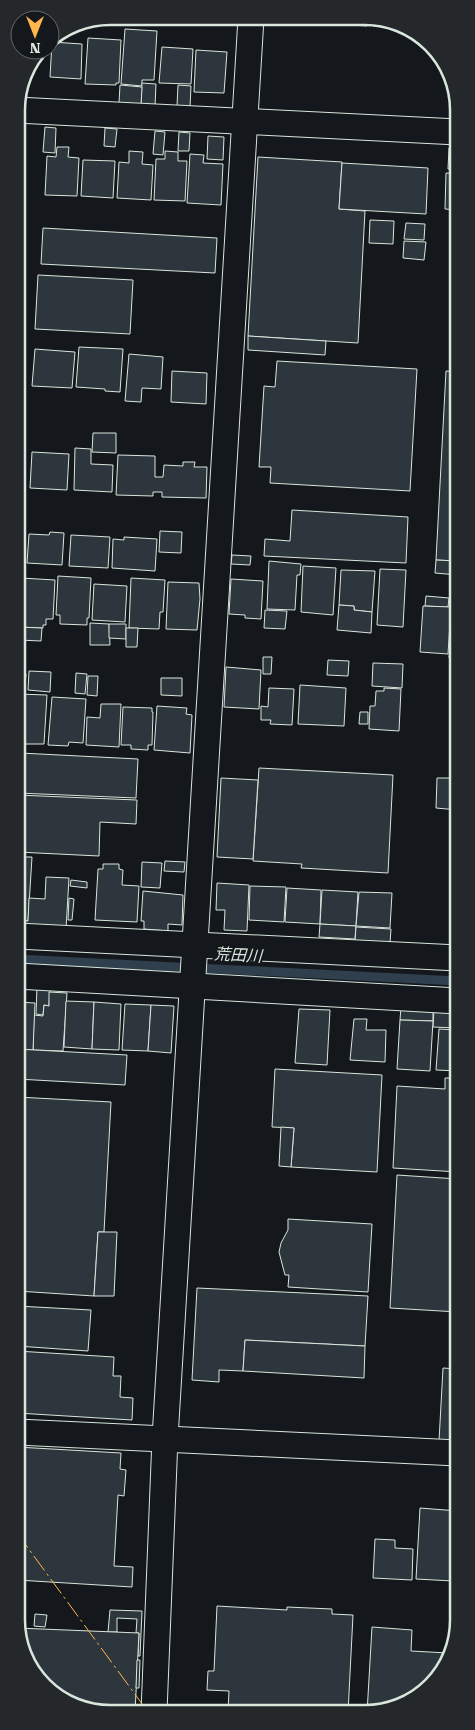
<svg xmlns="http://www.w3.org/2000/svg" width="475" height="1730" font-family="'Roboto Serif','Noto Sans JP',serif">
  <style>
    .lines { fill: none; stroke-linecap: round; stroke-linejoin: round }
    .stream { stroke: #2f3f4d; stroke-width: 9 }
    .building { fill: #2c363c; stroke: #d8e6dc }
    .street-casing { stroke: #d8e6dc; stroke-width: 27 }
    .street { stroke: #14181c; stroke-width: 25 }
    .power { stroke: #ffb74d; stroke-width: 1; stroke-dasharray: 18 4 2.5 4; stroke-linecap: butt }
    .labels { text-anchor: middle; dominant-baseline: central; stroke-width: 4; stroke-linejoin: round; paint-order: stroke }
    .water-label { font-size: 16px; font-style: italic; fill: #d8e6dc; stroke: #14181c }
    .rim { fill: none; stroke: #d8e6dc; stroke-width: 2.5 }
  </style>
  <rect width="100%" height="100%" fill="#14181c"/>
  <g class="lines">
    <path class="stream" d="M 17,959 L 458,981"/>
  </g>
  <g class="building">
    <path d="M 259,18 L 295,18 L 295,23 L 259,21 Z"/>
    <path d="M 299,18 L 331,19 L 331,24 L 299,23 Z"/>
    <path d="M 336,19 L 367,19 L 367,26 L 336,24 Z"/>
    <path d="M 373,19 L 389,19 L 402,27 L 373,26 Z"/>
    <path d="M 125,29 L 157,31 L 154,80 L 142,80 L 142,86 L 121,84 Z"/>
    <path d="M 88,38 L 121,40 L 119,83 L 116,83 L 116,85 L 85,84 Z"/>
    <path d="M 52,42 L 82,44 L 81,79 L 50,77 Z"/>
    <path d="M 162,47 L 193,49 L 191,84 L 159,83 Z"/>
    <path d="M 196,50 L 227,52 L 224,93 L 194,92 Z"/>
    <path d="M 142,83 L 156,84 L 155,106 L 141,105 Z"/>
    <path d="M 120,85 L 142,87 L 141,105 L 119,103 Z"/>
    <path d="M 178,85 L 191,86 L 190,107 L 177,106 Z"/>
    <path d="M 45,127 L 56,128 L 55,153 L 43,152 Z"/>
    <path d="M 105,128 L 117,129 L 115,147 L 104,146 Z"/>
    <path d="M 155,131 L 165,132 L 163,155 L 153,154 Z"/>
    <path d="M 179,132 L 190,133 L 189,151 L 178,151 Z"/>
    <path d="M 208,136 L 224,137 L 223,160 L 207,159 Z"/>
    <path d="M 57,147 L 69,147 L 68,157 L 79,158 L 77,196 L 45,195 L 47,156 L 56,157 Z"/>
    <path d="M 449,148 L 458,149 L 458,169 L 448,169 Z"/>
    <path d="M 129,151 L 143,152 L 142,164 L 153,165 L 151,200 L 117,198 L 119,162 L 129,163 Z"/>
    <path d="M 165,151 L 178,152 L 178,161 L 187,161 L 185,201 L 154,200 L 156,159 L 165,159 Z"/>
    <path d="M 190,154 L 204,155 L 203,163 L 223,164 L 221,205 L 187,203 Z"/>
    <path d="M 258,157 L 342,162 L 339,209 L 365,211 L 358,343 L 248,336 Z"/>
    <path d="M 83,160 L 115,161 L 113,198 L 81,196 Z"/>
    <path d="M 342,163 L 428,168 L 426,214 L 339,209 Z"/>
    <path d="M 446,173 L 458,174 L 458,210 L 445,209 Z"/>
    <path d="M 370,220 L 394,221 L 393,244 L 369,243 Z"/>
    <path d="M 406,223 L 425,224 L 424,240 L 404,239 Z"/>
    <path d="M 43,228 L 217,238 L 215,273 L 41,264 Z"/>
    <path d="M 404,241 L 426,242 L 424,260 L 403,258 Z"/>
    <path d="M 17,274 L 21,274 L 17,340 Z"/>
    <path d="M 38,275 L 133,280 L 130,334 L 35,329 Z"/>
    <path d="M 248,336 L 326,341 L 325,355 L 248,350 Z"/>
    <path d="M 79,347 L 123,349 L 120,392 L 105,391 L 105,389 L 76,387 Z"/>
    <path d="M 35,349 L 75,352 L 72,388 L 32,386 Z"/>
    <path d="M 129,354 L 163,357 L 161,389 L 142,388 L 141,402 L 125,401 Z"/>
    <path d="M 277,361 L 417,369 L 410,491 L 270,483 L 271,467 L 259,467 L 264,386 L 275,387 Z"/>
    <path d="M 172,371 L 207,373 L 206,404 L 171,402 Z"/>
    <path d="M 446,371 L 458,372 L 458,561 L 436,560 Z"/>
    <path d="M 93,433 L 116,433 L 116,453 L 92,452 Z"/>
    <path d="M 75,448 L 91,449 L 91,464 L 113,465 L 112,492 L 74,490 Z"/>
    <path d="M 32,452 L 69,454 L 67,490 L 30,488 Z"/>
    <path d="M 118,455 L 155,456 L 155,477 L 163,477 L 164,465 L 183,466 L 183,462 L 195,462 L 194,467 L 207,467 L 206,498 L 162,497 L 162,492 L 153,492 L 153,496 L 116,495 Z"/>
    <path d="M 292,510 L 408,517 L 406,563 L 264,556 L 265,539 L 290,541 Z"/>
    <path d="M 160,531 L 182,532 L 181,553 L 159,552 Z"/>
    <path d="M 50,532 L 64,533 L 62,565 L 27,563 L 29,534 L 49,535 Z"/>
    <path d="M 71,535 L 110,537 L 108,568 L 69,566 Z"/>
    <path d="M 124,537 L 157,539 L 155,571 L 112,568 L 113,539 L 124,540 Z"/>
    <path d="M 232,555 L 251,556 L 250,565 L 231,564 Z"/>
    <path d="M 436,560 L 458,561 L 458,575 L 435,573 Z"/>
    <path d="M 269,561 L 301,564 L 300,575 L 297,575 L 295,610 L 267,609 Z"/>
    <path d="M 303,566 L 336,568 L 333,615 L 301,612 Z"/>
    <path d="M 380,569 L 406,570 L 403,627 L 377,625 Z"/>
    <path d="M 341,570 L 375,571 L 372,612 L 354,610 L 354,606 L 339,605 Z"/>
    <path d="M 58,576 L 91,578 L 89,618 L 87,618 L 87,625 L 60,624 L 60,615 L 56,615 Z"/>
    <path d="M 21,578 L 55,580 L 53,619 L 46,619 L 46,625 L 43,625 L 43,628 L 18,627 Z"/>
    <path d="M 131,578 L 165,580 L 163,612 L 160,612 L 159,629 L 129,628 Z"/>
    <path d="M 231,579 L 263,581 L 261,619 L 245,618 L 245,615 L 229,614 Z"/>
    <path d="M 168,582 L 199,583 L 200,599 L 197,630 L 166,629 Z"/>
    <path d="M 94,584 L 127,586 L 125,622 L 92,620 Z"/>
    <path d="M 426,596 L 449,598 L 448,607 L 425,606 Z"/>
    <path d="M 339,605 L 354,606 L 354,610 L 372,612 L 371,633 L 337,630 Z"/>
    <path d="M 423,606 L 451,607 L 448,654 L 420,652 Z"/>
    <path d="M 265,610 L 287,611 L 285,629 L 264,628 Z"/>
    <path d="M 90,623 L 109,624 L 110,645 L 90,645 Z"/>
    <path d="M 109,624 L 126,624 L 126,639 L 109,638 Z"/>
    <path d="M 451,624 L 458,625 L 458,658 L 449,658 Z"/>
    <path d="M 18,627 L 42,628 L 41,641 L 18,640 Z"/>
    <path d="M 126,628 L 138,628 L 137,647 L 126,647 Z"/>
    <path d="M 263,657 L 272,657 L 271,674 L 263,674 Z"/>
    <path d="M 328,660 L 349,661 L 348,676 L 327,675 Z"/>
    <path d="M 373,663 L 403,664 L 402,688 L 372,686 Z"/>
    <path d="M 226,667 L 261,670 L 259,709 L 224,707 Z"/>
    <path d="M 29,671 L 51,672 L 50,692 L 28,690 Z"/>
    <path d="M 17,673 L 26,674 L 25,686 L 17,686 Z"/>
    <path d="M 76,673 L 87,674 L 85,694 L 75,693 Z"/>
    <path d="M 88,676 L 98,676 L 97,696 L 87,695 Z"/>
    <path d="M 161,678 L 182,678 L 182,696 L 161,695 Z"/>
    <path d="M 300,685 L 346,688 L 344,726 L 298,724 Z"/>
    <path d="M 269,688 L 294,689 L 292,725 L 270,724 L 271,720 L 261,720 L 261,706 L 268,707 Z"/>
    <path d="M 384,688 L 401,689 L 399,731 L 369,729 L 370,706 L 375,706 L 376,691 L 384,691 Z"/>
    <path d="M 18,694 L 47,695 L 44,744 L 17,744 Z"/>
    <path d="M 52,697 L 86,699 L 83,743 L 69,742 L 68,746 L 48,745 Z"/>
    <path d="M 101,704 L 121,704 L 119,747 L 86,745 L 87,717 L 100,718 Z"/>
    <path d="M 157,706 L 187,708 L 186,714 L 192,715 L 190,753 L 154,750 Z"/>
    <path d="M 123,707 L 152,708 L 152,712 L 153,712 L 152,745 L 148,745 L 148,750 L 131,749 L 131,745 L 121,745 Z"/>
    <path d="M 360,712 L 368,712 L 368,724 L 359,724 Z"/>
    <path d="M 20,753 L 138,759 L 136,798 L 17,793 Z"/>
    <path d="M 259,768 L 393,775 L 388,873 L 301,868 L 302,864 L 253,861 Z"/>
    <path d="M 221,778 L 258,780 L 253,859 L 217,857 Z"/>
    <path d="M 437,778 L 458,778 L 458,810 L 436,808 Z"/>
    <path d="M 17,795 L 137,800 L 136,824 L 100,822 L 99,856 L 17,852 Z"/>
    <path d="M 17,857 L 32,857 L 28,921 L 17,920 Z"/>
    <path d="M 165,861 L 185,862 L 184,872 L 164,871 Z"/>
    <path d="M 142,862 L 162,863 L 160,888 L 141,887 Z"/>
    <path d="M 103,864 L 119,864 L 119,869 L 123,870 L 122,885 L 139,886 L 137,922 L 95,920 L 98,869 L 103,869 Z"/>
    <path d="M 46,877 L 69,878 L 66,929 L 17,926 L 17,920 L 28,921 L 29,898 L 45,899 Z"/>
    <path d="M 71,880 L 87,882 L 87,888 L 70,886 Z"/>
    <path d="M 217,883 L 249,885 L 247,931 L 224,930 L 225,910 L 216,910 Z"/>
    <path d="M 250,886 L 286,887 L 284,922 L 249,920 Z"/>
    <path d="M 287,888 L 321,890 L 320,924 L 285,922 Z"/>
    <path d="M 322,890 L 358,892 L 356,926 L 320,924 Z"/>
    <path d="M 143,891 L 183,895 L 182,925 L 168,924 L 168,931 L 144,929 L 144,921 L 141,921 Z"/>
    <path d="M 359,892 L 392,893 L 390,928 L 356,926 Z"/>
    <path d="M 69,898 L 74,899 L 72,920 L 68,920 Z"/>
    <path d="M 320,924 L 356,926 L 355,939 L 319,937 Z"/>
    <path d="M 356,927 L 391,929 L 390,943 L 355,941 Z"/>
    <path d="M 37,986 L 50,987 L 49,1006 L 44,1005 L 43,1015 L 36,1014 Z"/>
    <path d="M 49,992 L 67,993 L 63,1051 L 33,1050 L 34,1015 L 43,1016 L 44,1005 L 49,1006 Z"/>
    <path d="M 66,1001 L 94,1002 L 92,1049 L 64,1047 Z"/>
    <path d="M 17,1002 L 35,1003 L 33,1050 L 17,1049 Z"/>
    <path d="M 94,1002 L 121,1004 L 119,1050 L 92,1049 Z"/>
    <path d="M 125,1004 L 151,1005 L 148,1051 L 122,1050 Z"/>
    <path d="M 151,1005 L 174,1006 L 171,1053 L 148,1051 Z"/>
    <path d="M 401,1007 L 433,1009 L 433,1021 L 400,1020 Z"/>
    <path d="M 299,1009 L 330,1010 L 327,1065 L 295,1063 Z"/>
    <path d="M 434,1009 L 457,1010 L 456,1028 L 433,1027 Z"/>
    <path d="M 354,1019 L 367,1019 L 366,1030 L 386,1030 L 385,1062 L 350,1060 Z"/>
    <path d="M 400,1020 L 433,1021 L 430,1071 L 397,1069 Z"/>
    <path d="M 439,1029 L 458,1030 L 458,1071 L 436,1070 Z"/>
    <path d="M 17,1049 L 127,1055 L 125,1085 L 17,1079 Z"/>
    <path d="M 275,1069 L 382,1075 L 377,1172 L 291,1167 L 294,1128 L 272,1127 Z"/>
    <path d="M 445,1078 L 458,1078 L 458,1172 L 393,1168 L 397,1086 L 445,1089 Z"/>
    <path d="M 17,1097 L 111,1102 L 104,1232 L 98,1232 L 94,1296 L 17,1291 Z"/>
    <path d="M 281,1127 L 294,1128 L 291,1167 L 279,1166 Z"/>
    <path d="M 397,1175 L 458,1179 L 458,1312 L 390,1308 Z"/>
    <path d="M 288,1219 L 372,1224 L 368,1292 L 288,1287 L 289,1275 L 285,1275 L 279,1252 L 281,1243 L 288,1230 Z"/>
    <path d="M 98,1232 L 117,1232 L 114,1296 L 94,1296 Z"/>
    <path d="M 197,1288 L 368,1296 L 365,1346 L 245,1340 L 243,1371 L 219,1370 L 219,1382 L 192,1380 Z"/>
    <path d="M 17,1306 L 91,1310 L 88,1351 L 17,1346 Z"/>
    <path d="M 245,1340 L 365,1346 L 364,1378 L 243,1371 Z"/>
    <path d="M 17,1351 L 114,1357 L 113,1376 L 121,1376 L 120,1397 L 133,1398 L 132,1420 L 17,1413 Z"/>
    <path d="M 443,1368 L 458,1369 L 458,1442 L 439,1441 Z"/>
    <path d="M 17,1447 L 121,1453 L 120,1469 L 126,1470 L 124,1496 L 118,1495 L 114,1566 L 133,1567 L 132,1587 L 17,1580 Z"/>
    <path d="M 420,1508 L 458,1511 L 453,1581 L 416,1579 Z"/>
    <path d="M 375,1539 L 395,1540 L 395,1548 L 413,1549 L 412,1580 L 373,1578 Z"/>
    <path d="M 217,1606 L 287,1610 L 287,1607 L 332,1609 L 332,1614 L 353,1615 L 348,1713 L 228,1712 L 229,1691 L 207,1690 L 208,1671 L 214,1671 Z"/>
    <path d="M 110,1610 L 142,1611 L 140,1656 L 138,1656 L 139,1633 L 136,1633 L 137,1619 L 117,1618 L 117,1632 L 108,1632 Z"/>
    <path d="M 35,1614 L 47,1615 L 45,1627 L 34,1626 Z"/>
    <path d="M 372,1627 L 412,1630 L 411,1651 L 448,1653 L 435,1682 L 378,1713 L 367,1713 Z"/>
    <path d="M 17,1628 L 139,1633 L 135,1712 L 91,1712 L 40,1682 L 17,1633 Z"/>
    <path d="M 137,1660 L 140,1660 L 139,1688 L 136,1688 Z"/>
  </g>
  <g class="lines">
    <defs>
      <g id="street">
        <path d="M 16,110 L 458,132"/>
        <path d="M 17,936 L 458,958"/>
        <path d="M 17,976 L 458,1001"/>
        <path d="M 17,1432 L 458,1453"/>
        <path d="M 154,1712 L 165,1438 L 251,18"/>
      </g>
    </defs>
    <use href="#street" class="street-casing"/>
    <use href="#street" class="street"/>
    <path class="power" d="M 17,1533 L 148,1712"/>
  </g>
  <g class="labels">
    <g class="water-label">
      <text transform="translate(238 955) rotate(3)">荒田川</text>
    </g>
  </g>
  <path d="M0 0H475V1730H0ZM110 25H365A85 85 0 0 1 450 110V1620A85 85 0 0 1 365 1705H110A85 85 0 0 1 25 1620V110A85 85 0 0 1 110 25Z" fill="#24282b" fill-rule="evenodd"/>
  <path class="rim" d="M110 25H365A85 85 0 0 1 450 110V1620A85 85 0 0 1 365 1705H110A85 85 0 0 1 25 1620V110A85 85 0 0 1 110 25Z"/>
  <g transform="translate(35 35) rotate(180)"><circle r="24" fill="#14181c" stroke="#626a69"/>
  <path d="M0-4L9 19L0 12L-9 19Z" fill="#ffb74d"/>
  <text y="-8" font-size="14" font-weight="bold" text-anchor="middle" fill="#d8e6dc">N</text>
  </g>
</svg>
